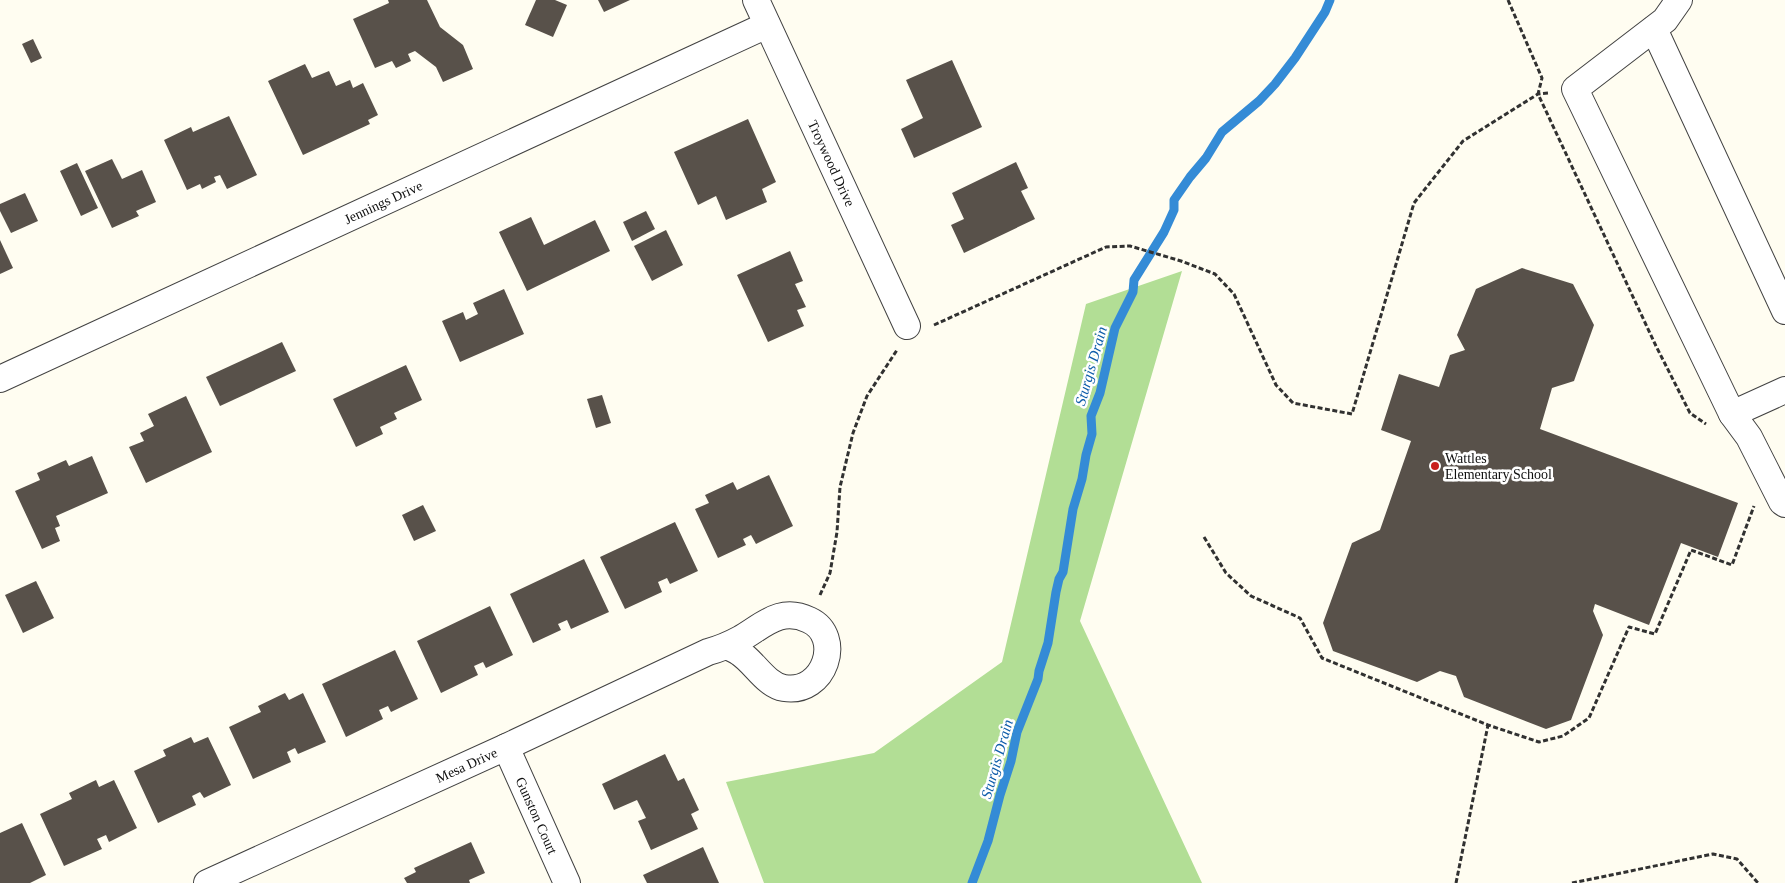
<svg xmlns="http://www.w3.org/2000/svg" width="1785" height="883" font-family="Georgia,serif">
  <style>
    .forest { fill: #b2de95 }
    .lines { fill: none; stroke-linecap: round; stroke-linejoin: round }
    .stream { stroke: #348bd6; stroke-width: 9 }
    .building { fill: #58514a }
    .minor-casing { stroke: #424242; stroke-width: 28 }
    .path { stroke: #313131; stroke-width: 3; stroke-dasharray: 5 2.5; stroke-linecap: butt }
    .minor { stroke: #fff; stroke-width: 26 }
    .poi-dot { fill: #c9201d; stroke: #fff; stroke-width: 2 }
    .labels { text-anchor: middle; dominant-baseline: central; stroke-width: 5; stroke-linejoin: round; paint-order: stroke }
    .street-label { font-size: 14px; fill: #0f0f0f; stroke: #fff }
    .poi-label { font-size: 14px; fill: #0f0f0f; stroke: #fff; text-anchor: start }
    .water-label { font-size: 15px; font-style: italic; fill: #0f5daa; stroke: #fff }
  </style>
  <rect width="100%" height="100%" fill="#fffdf1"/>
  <path class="forest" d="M 1182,271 L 1080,621 L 1202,883 L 764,883 L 726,782 L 874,753 L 1002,662 L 1086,304 Z"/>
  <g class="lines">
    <path class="stream" d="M 972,883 L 988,841 L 1000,795 L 1011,761 L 1017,732 L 1038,679 L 1039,671 L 1048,643 L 1056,592 L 1059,579 L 1063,572 L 1073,509 L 1082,479 L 1086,455 L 1092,434 L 1091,416 L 1100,393 L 1115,328 L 1133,292 L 1134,280 L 1164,232 L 1174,210 L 1174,200 L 1190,177 L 1206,158 L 1222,132 L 1259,101 L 1275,84 L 1295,58 L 1325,12 L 1330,0"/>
  </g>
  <g class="building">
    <path d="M 388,0 L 427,0 L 440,27 L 463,45 L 473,69 L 443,82 L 436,67 L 415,51 L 408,54 L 411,61 L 396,68 L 392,61 L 375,68 L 353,19 L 389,3 Z"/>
    <path d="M 536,0 L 555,0 L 567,5 L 553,37 L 525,25 Z"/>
    <path d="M 598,0 L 630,0 L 604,12 Z"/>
    <path d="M 33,39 L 42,58 L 31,63 L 22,44 Z"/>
    <path d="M 952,60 L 982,127 L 914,158 L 901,129 L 923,118 L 906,80 Z"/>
    <path d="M 305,64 L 312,78 L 329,71 L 336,86 L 350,80 L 353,88 L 363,83 L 378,115 L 368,120 L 370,124 L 303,155 L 268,81 Z"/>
    <path d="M 229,116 L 257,175 L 227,189 L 220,175 L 214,177 L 216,182 L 202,189 L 200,184 L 187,190 L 164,140 L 191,127 L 193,132 Z"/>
    <path d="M 748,119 L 776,182 L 762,189 L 767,202 L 726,220 L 716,196 L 698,205 L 674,152 Z"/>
    <path d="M 112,159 L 122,179 L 142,170 L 156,202 L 136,211 L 139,216 L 112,228 L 85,171 Z"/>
    <path d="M 1016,162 L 1028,188 L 1021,191 L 1035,219 L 964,253 L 951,225 L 964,219 L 952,193 Z"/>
    <path d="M 77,163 L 98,208 L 81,216 L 60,171 Z"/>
    <path d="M 25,193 L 38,221 L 11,233 L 0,211 L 0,204 Z"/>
    <path d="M 646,211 L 655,229 L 632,241 L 623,222 Z"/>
    <path d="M 531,217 L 544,245 L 595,220 L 610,251 L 527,291 L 499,232 Z"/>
    <path d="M 666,230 L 683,265 L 652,281 L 634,246 Z"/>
    <path d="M 0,240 L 13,268 L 0,274 Z"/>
    <path d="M 790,251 L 803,281 L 795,284 L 806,307 L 797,310 L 804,326 L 768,342 L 737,275 Z"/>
    <path d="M 1522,268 L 1573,284 L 1594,325 L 1574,381 L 1552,388 L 1540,429 L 1738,503 L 1718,557 L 1681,543 L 1649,625 L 1595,604 L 1593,611 L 1603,635 L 1571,720 L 1546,729 L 1464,697 L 1456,676 L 1440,671 L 1417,682 L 1333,651 L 1323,623 L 1352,543 L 1380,530 L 1411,441 L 1381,430 L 1399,374 L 1439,387 L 1450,355 L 1465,350 L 1457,335 L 1476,289 Z"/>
    <path d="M 504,289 L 524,334 L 460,362 L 442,321 L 463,312 L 466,320 L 478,314 L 473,303 Z"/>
    <path d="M 282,342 L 296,371 L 220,406 L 206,377 Z"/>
    <path d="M 406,365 L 422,400 L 394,413 L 397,419 L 380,427 L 383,434 L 356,447 L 333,399 Z"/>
    <path d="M 602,395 L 611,423 L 596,428 L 587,399 Z"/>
    <path d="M 186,396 L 212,452 L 146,483 L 129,447 L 144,441 L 140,433 L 154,426 L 148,414 Z"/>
    <path d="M 92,456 L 108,493 L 56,516 L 60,526 L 55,528 L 60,541 L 42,549 L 15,491 L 40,480 L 37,473 L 66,460 L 69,466 Z"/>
    <path d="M 769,475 L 793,526 L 756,544 L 751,535 L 743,539 L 746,545 L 718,558 L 695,509 L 709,503 L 705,495 L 733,482 L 737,490 Z"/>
    <path d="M 423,505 L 436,531 L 414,541 L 402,515 Z"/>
    <path d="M 675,522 L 698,571 L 670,584 L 667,578 L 658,582 L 662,592 L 625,609 L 600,557 Z"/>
    <path d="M 584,559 L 609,612 L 571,629 L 567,620 L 558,624 L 561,630 L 533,643 L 510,594 Z"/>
    <path d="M 36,581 L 54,618 L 23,633 L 5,595 Z"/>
    <path d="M 490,606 L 513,655 L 486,668 L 483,662 L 474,666 L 478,675 L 441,693 L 417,641 Z"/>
    <path d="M 395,650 L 418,699 L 391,712 L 388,706 L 379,710 L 383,719 L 346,737 L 322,684 Z"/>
    <path d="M 285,693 L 289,700 L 303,693 L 326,742 L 298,754 L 295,748 L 287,752 L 291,762 L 253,779 L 229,727 L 261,712 L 258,706 Z"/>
    <path d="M 191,737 L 194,743 L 208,737 L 231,785 L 204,798 L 200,792 L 192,796 L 196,805 L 158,823 L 134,771 L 166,756 L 163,750 Z"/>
    <path d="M 665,754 L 678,781 L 684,778 L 699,810 L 691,814 L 698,829 L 651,850 L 638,821 L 646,818 L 637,800 L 614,810 L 602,784 Z"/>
    <path d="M 96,780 L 99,787 L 114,780 L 137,828 L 109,842 L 106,835 L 97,839 L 102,849 L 64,866 L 40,814 L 72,799 L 69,793 Z"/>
    <path d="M 22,823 L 46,875 L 30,883 L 0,883 L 0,833 Z"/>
    <path d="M 471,842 L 485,873 L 469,880 L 470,883 L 407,883 L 404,878 L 416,872 L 414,868 Z"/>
    <path d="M 703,847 L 719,883 L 647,883 L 643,875 Z"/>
  </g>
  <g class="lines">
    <defs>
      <g id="minor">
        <path id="s1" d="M 756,0 L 907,326"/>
        <path d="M 1679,0 L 1665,20 L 1575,89 L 1732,414 L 1785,390"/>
        <path d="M 1654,29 L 1785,311"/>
        <path id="s2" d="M 0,379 L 767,25"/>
        <path d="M 1732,414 L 1749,437 L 1782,502 L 1785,504"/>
        <path id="s3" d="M 506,747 L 567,883"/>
        <path id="s4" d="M 207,883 L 506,747 L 708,652 C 719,649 729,645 740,639 C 763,626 780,606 809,620 C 844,636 825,695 784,688 C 766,685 755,663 740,653 C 736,650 731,648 726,646"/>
      </g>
    </defs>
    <use href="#minor" class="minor-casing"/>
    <g class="path">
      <path d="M 1508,0 L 1542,78 L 1538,94 L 1656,346 L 1690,413 L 1706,424"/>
      <path d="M 934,325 L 1106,247 L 1130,246 L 1181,261 L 1215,274 L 1234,294 L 1276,385 L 1293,403 L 1352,414 L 1414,203 L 1463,141 L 1538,94 L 1549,93"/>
      <path d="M 1204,537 L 1226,573 L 1251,596 L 1300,618 L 1322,658 L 1488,725 L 1539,742 L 1563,736 L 1589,718 L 1629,627 L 1655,634 L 1691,550 L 1732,565 L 1754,506"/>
      <path d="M 820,595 L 830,573 L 837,532 L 840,487 L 853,433 L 867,396 L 897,350"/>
      <path d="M 1456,883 L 1488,725"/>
      <path d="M 1572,883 L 1713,854 L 1737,859 L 1758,883"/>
    </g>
    <use href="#minor" class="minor"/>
  </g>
  <circle class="poi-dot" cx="1435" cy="466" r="5"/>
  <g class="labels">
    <g class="street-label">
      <text stroke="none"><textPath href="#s1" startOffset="180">Troywood Drive</textPath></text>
      <text stroke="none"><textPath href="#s2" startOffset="422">Jennings Drive</textPath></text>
      <text stroke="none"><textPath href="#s4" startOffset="285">Mesa Drive</textPath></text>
      <text stroke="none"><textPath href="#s3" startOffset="75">Gunston Court</textPath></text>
    </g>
    <g class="poi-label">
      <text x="1445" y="458">Wattles<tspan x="1445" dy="16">Elementary School</tspan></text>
    </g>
    <g class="water-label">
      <text transform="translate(1091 366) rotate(-74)">Sturgis Drain</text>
      <text transform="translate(997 759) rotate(-74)">Sturgis Drain</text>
    </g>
  </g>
</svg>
